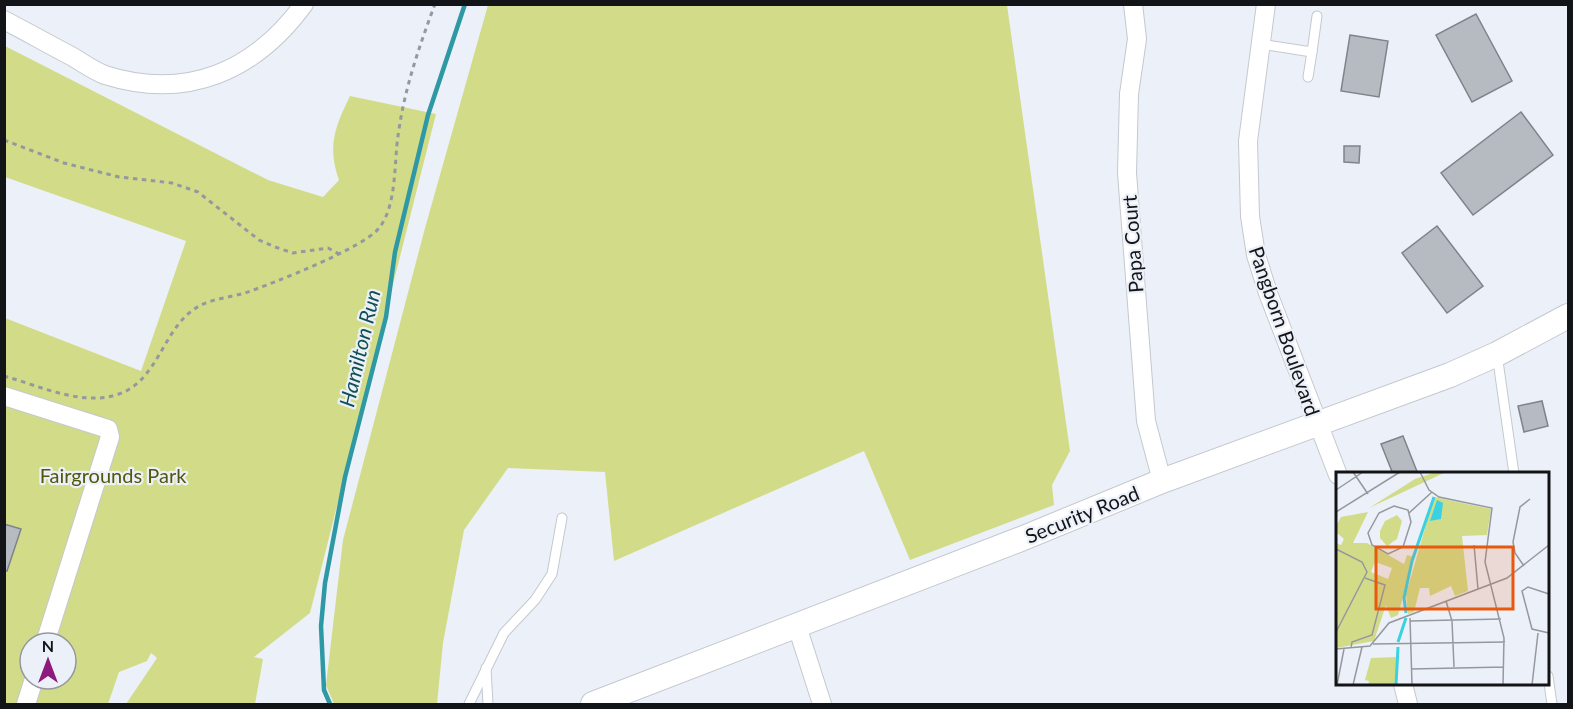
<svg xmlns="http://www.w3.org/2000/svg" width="1573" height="709" font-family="Lato,sans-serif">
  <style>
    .green { fill: #d2dc88; fill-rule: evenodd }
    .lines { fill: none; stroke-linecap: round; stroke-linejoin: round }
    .stream { stroke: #2e99a5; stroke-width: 4.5 }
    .building { fill: #b6bbc2; stroke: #7f838a; stroke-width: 1.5 }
    .service-casing { stroke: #c4c8cf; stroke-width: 11 }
    .minor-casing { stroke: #c4c8cf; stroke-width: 20 }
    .tertiary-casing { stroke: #c4c8cf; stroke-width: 26 }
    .path { stroke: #95989e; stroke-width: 3; stroke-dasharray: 4.5 4.5; stroke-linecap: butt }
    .service { stroke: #fff; stroke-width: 9 }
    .minor { stroke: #fff; stroke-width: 18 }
    .tertiary { stroke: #fff; stroke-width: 24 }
    .labels { text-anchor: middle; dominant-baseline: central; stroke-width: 4.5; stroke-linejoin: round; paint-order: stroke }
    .street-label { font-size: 20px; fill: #121417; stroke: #ecf0f8 }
    .park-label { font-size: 20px; fill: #51570d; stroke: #ecf0f8 }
    .water-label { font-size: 21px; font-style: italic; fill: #104f56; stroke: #ecf0f8 }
    .inset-river { fill: none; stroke: #3ad2e2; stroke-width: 3 }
    .inset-road { fill: none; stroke: #95989e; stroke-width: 1.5 }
    .view { fill: #e8590c; fill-opacity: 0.15; stroke: #e8590c; stroke-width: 3 }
    .inset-edge { fill: none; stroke: #121417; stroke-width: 3 }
  </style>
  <rect width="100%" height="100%" fill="#ecf0f8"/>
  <g class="green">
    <path d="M 488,5 L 1007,5 L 1070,451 L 1052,485 L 1054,505 L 910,560 L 864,451 L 614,561 L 605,472 L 508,468 L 464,530 L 443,643 L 437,704 L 334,704 L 326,685 L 343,540 L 425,228 Z"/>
    <path d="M 5,46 L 268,180 L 323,197 L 339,180 C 327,146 335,127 350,96 L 436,114 L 310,613 L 254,657 L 263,659 L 255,704 L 126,704 L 157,658 L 151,653 L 147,661 L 119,672 L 108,704 L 5,704 L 5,318 L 141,371 L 186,241 L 5,177 ZM 30,643 L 66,643 L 66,679 L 30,679 Z"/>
  </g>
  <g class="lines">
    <path class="stream" d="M 330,704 L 324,690 L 321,626 L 325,583 L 345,477 L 386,317 L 395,252 L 428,115 L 465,4"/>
  </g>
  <g class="building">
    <path d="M 1476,14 L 1512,81 L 1472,102 L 1436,35 Z"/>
    <path d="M 1350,35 L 1388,41 L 1379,97 L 1341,91 Z"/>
    <path d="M 1521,112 L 1553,155 L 1473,215 L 1441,173 Z"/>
    <path d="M 1344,146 L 1360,146 L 1359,163 L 1344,162 Z"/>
    <path d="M 1437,226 L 1483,286 L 1447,313 L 1402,253 Z"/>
    <path d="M 1542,401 L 1548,426 L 1524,432 L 1518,406 Z"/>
    <path d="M 1403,436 L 1418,474 L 1393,474 L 1381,444 Z"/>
    <path d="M 4,524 L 21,529 L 7,571 L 4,571 Z"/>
  </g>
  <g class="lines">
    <defs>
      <g id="service">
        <path d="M 1260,44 L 1312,52 L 1317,16"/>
        <path d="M 1308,77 L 1312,52"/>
        <path d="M 1497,354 L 1514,474"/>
        <path d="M 486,668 L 488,704"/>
        <path d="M 1548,676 L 1552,704"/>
        <path d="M 469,704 L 504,633 L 535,600 L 552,574 L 562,518"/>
      </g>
      <g id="minor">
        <path d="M 1133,4 L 1137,39 L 1129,94 L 1127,173 L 1146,421 L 1162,481"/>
        <path d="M 1266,4 L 1248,141 L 1250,216 L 1256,255 L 1268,293 L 1338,475"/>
        <path d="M 4,20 C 27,32 50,45 73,57 C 83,63 94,71 105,75 C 187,101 255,71 304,4"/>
        <path d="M 4,396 L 108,429 L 110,437 L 45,643"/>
        <path d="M 797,626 L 822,704"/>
        <path d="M 1403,684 L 1408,704"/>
        <path d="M 26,704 L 34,679"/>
      </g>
      <path id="tertiary" d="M 593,704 L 1021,539 L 1162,481 L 1450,375 L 1497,354 L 1568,316"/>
    </defs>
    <use href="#service" class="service-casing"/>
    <use href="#minor" class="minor-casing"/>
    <use href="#tertiary" class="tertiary-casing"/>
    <g class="path">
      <path d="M 4,140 L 64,163 L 119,177 L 172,183 L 198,192 L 259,240 L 275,247 L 293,253 L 328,248 L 339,254"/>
      <path d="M 4,376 C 40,386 83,407 119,394 C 157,381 163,331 193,310 C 207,299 228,298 245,293 C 271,284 364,248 379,228 C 397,206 394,162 398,136 C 404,90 419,47 435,4"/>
    </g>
    <use href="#service" class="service"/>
    <use href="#minor" class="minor"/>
    <use href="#tertiary" class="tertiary"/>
  </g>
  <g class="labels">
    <g class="street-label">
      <text transform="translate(1132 244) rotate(-94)">Papa Court</text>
      <text transform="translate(1285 331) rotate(71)">Pangborn Boulevard</text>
      <text transform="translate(1082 514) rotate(-22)">Security Road</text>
    </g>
    <g class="park-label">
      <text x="113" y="475">Fairgrounds Park</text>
    </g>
    <g class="water-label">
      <text transform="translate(359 348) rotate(-77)">Hamilton Run</text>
    </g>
  </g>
  <g transform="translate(1336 472)">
    <rect width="213" height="213" fill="#ecf0f8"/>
    <path d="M 100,0 L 110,0 L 33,36 L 79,7 ZM 98,25 L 155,37 L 151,63 L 126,64 L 132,119 L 119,124 L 115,114 L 94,124 L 93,116 L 84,116 L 78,140 L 72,142 L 70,122 ZM 32,40 L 17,71 L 31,71 L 68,92 L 71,83 L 78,85 L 62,143 L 55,146 L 50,133 L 38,169 L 0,176 L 0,71 L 5,73 L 8,67 L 0,60 L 0,54 L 5,45 ZM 39,90 L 56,96 L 52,107 L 35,100 ZM 61,43 L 66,49 L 61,67 L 51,74 L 44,66 L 44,59 L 49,49 ZM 61,185 L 59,213 L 32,213 L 33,209 L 29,208 L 35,186 Z" fill="#d2dc88" fill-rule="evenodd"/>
    <path d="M 101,28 L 107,31 L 105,47 L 94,49 Z" fill="#3ad2e2"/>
    <path class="inset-river" d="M 70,141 L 68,126 L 76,89 L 98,25M 62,170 L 70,146M 60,213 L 62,175"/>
    <path class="inset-road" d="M 17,0 L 32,22M 84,0 L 93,18 L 103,25 L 156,36 L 149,90 L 168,166 L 167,213M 0,18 L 27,0M 58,34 L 72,38 L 75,50 L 67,75 L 52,82 L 36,73 L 32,61 L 43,41 ZM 0,40 L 64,0M 73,41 L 96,20M 138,73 L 142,117M 0,77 L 26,90 L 31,100 L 0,160M 188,94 L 179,81 L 177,70 L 184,35 L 194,27M 213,122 L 192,115 L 186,119 L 196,157 L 213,161M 110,129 L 116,149 L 118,195M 74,146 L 76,213M 74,149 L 165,147M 37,172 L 169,170M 15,176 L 16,170 L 36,163 L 49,113 L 29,106M 0,177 L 34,174 L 53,151 L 171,106 L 213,73M 75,197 L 168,195M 1,213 L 8,177M 17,213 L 26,175M 196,213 L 202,161"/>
    <path class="view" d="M 40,75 L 177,75 L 177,137 L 40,137 Z"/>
    <rect width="213" height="213" class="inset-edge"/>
  </g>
  <rect width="1573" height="709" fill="none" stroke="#121417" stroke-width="12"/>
  <g transform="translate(48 661)"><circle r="28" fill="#ecf0f8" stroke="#95989e" stroke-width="1.5"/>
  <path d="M0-4.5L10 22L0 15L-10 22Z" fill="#8d1a7b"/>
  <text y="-9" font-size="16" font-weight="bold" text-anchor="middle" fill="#121417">N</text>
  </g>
</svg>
